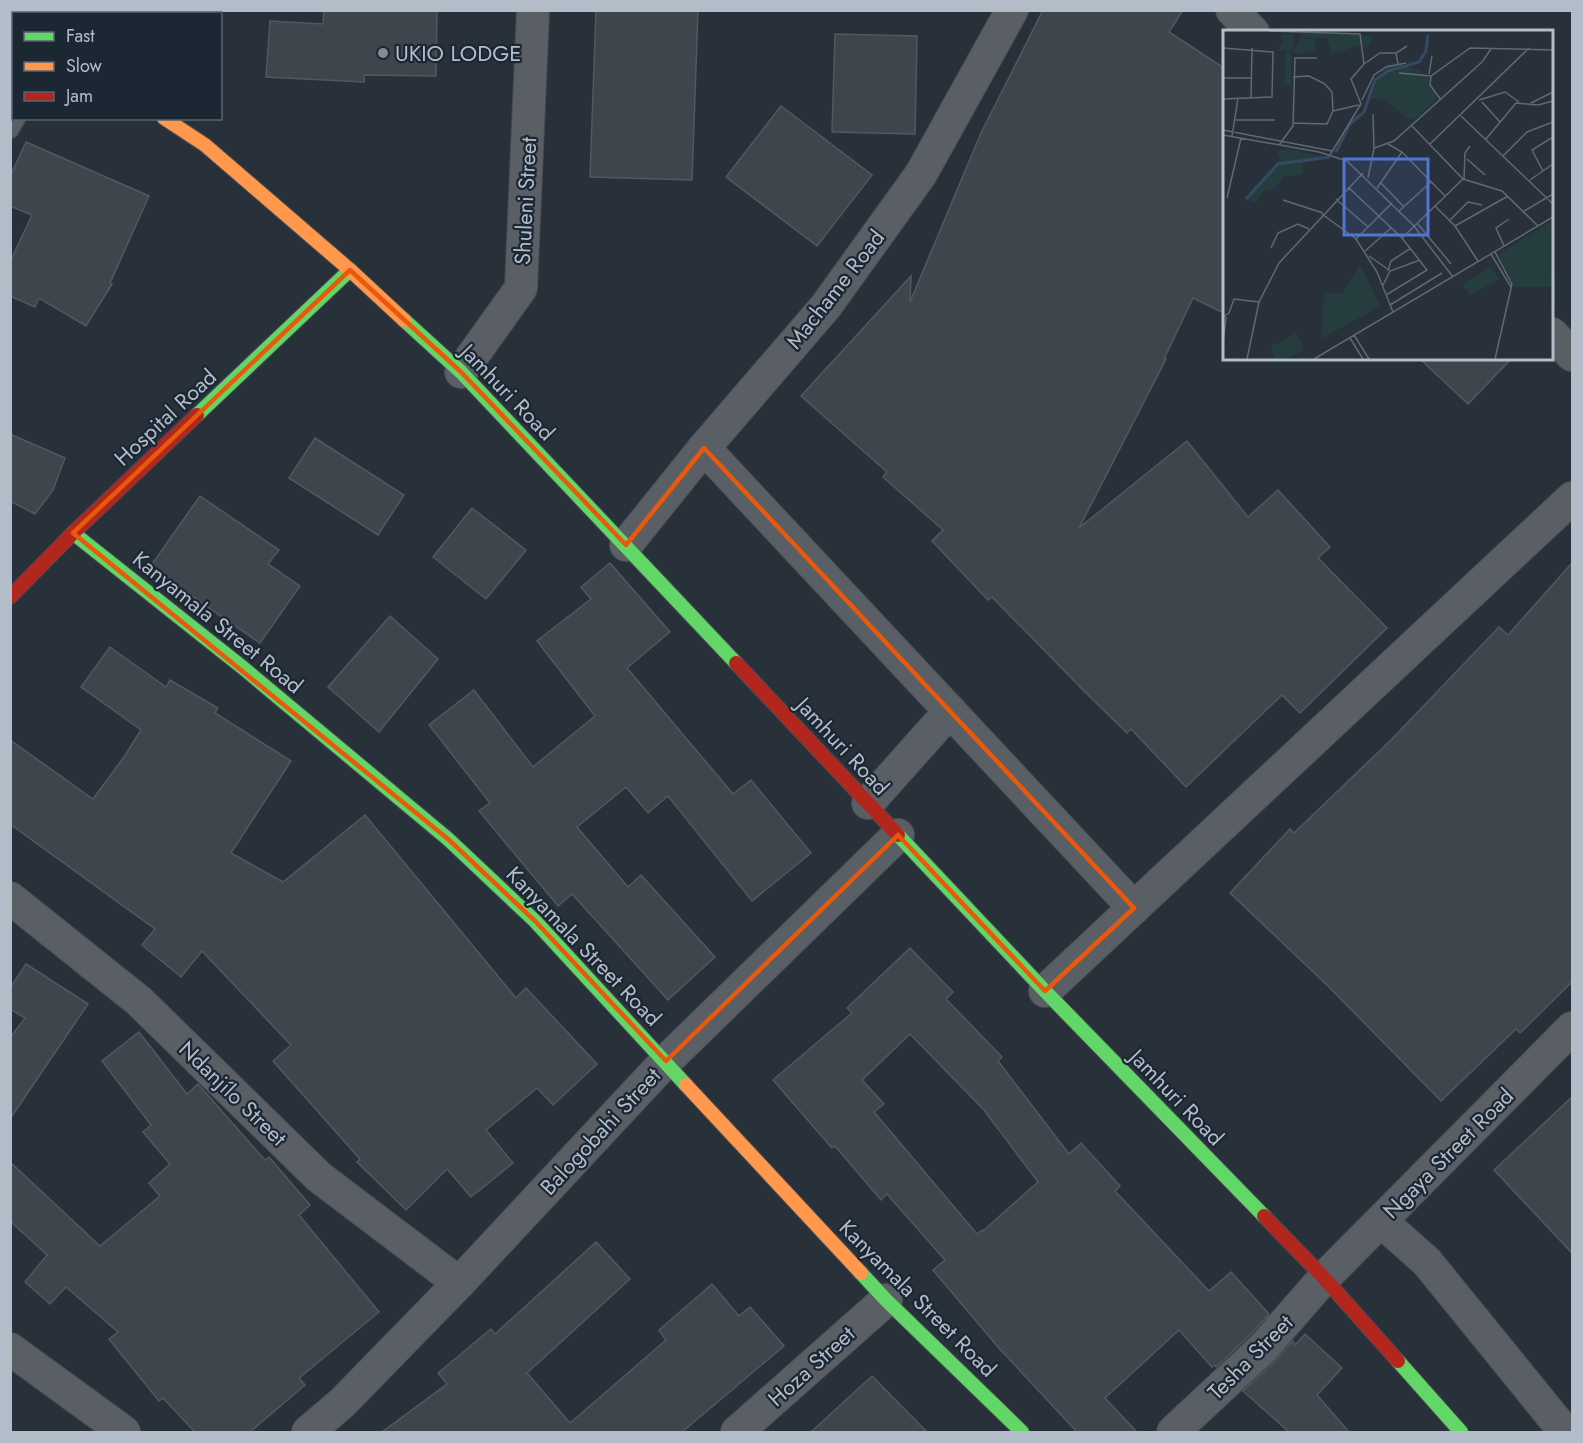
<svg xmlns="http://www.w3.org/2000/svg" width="1583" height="1443" font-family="Jost,sans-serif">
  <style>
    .building { fill: #3e454c; stroke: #515860; stroke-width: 1.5; fill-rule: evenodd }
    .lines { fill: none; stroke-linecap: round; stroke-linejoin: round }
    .lane-casing { stroke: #474d53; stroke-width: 19 }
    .street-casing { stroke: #474d53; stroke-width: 34 }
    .fast-casing { stroke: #474d53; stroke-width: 16 }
    .slow-casing { stroke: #474d53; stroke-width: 16 }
    .jam-casing { stroke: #474d53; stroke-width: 16 }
    .lane { stroke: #5a5f66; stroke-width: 16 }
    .street { stroke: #5a5f66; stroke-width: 32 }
    .fast { stroke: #63d668; stroke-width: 14 }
    .slow { stroke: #ff974d; stroke-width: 14 }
    .jam { stroke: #b3261e; stroke-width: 14 }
    .marked { fill: none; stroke: #e8590c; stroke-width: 4.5; stroke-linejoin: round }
    .poi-dot { fill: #828c97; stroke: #1c2734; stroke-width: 2 }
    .labels { text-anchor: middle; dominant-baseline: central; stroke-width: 4.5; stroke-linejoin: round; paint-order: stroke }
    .poi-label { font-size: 22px; fill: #b3bdca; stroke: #1c2734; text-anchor: start }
    .street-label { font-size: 22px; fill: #b3bdca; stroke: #1c2734 }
    .inset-river { fill: none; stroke: #344a63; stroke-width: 3 }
    .inset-road { fill: none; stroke: #606973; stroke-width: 1.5 }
    .view { fill: #5275d3; fill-opacity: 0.15; stroke: #5275d3; stroke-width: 3 }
    .inset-edge { fill: none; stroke: #b3bdca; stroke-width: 3 }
  </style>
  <rect width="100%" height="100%" fill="#283139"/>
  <g class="building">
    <path d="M 324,10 L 437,10 L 436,76 L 364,75 L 364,82 L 266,77 L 270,21 L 323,24 Z"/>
    <path d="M 596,10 L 698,10 L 692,180 L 590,177 Z"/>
    <path d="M 1043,10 L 1183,10 L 1169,32 L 1224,68 L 1224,313 L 1193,298 L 1164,359 L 1166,359 L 1079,528 L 1187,441 L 1248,517 L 1278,490 L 1330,547 L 1318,558 L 1387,628 L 1300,713 L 1282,695 L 1186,787 L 1131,729 L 1127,733 L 1084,691 L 992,597 L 988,600 L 932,541 L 943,530 L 883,477 L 887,472 L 801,396 L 911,276 L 910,302 L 981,133 Z"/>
    <path d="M 835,34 L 917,36 L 915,134 L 832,132 Z"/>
    <path d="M 781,106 L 872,175 L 817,246 L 726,177 Z"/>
    <path d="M 26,142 L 149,196 L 110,283 L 112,284 L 86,326 L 39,298 L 35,307 L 10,296 L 10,262 L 32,215 L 10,206 L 10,177 Z"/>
    <path d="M 1419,358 L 1512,358 L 1468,404 Z"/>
    <path d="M 10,434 L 65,458 L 53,490 L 35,514 L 10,501 Z"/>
    <path d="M 315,438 L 404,495 L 378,535 L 289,478 Z"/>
    <path d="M 200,496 L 279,550 L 268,564 L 300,586 L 260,643 L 150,567 Z"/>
    <path d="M 472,508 L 526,550 L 486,599 L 433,557 Z"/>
    <path d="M 610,563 L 670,632 L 627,668 L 733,794 L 751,780 L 811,853 L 752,901 L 668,796 L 648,813 L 626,787 L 577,827 L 628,887 L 641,875 L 715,957 L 668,1000 L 572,894 L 558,906 L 479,811 L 490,803 L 429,725 L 474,690 L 533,767 L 595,716 L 537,641 L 591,599 L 581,587 Z"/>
    <path d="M 1572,563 L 1572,982 L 1520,1033 L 1516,1029 L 1441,1101 L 1328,986 L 1230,893 L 1290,829 L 1294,833 L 1391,740 L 1499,627 L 1508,635 Z"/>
    <path d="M 390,616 L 438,659 L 379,732 L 328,687 Z"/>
    <path d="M 110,647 L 166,687 L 170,680 L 218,708 L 215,713 L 291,761 L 231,853 L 283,882 L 365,815 L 516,998 L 526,988 L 597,1064 L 553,1105 L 537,1088 L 486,1130 L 513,1163 L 471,1197 L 447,1169 L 406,1210 L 357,1162 L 360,1159 L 273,1061 L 291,1045 L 202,951 L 181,977 L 142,945 L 155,929 L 10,824 L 10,740 L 93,799 L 124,757 L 141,730 L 81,687 Z"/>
    <path d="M 910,948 L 953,992 L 946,999 L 1002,1057 L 998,1061 L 1069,1154 L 1081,1143 L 1120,1186 L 1115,1191 L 1209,1291 L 1231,1272 L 1269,1314 L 1250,1335 L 1216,1367 L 1215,1365 L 1212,1367 L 1179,1330 L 1105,1398 L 1137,1432 L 1077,1432 L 998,1347 L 933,1270 L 945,1260 L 887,1194 L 881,1200 L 835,1146 L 832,1148 L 773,1080 L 852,1013 L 847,1008 ZM 910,1034 L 984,1110 L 1038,1182 L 983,1231 L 982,1230 L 977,1234 L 874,1112 L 884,1104 L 862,1080 Z"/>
    <path d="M 26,964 L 88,1004 L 10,1119 L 10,1038 L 25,1018 L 10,1009 L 10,988 Z"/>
    <path d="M 139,1032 L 187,1094 L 198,1084 L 265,1160 L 269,1157 L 310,1205 L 299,1215 L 379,1312 L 299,1378 L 305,1385 L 250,1432 L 195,1432 L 163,1398 L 159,1401 L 109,1339 L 118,1332 L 66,1287 L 50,1304 L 25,1282 L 47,1255 L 10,1221 L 10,1162 L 100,1246 L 160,1196 L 149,1183 L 170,1164 L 143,1132 L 151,1125 L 102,1061 Z"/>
    <path d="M 1572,1097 L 1572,1253 L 1494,1170 Z"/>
    <path d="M 596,1242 L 630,1279 L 527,1373 L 570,1423 L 666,1340 L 659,1330 L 712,1284 L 739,1316 L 750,1307 L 784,1346 L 682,1432 L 382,1432 L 447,1384 L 438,1373 L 491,1329 L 495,1334 Z"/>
    <path d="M 1305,1334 L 1342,1368 L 1317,1395 L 1349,1432 L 1289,1432 L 1243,1391 L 1275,1361 L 1293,1341 L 1295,1345 Z"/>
    <path d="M 872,1376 L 927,1432 L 811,1432 Z"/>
  </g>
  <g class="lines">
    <defs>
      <g id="lane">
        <path d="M 70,14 L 71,10"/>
        <path d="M 10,130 L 17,118"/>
      </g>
      <g id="street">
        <path d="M 1232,10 L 1253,32"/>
        <path d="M 1552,334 L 1572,355"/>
        <path d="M 461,372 L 521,288 L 533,10"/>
        <path d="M 704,448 L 1134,908"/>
        <path d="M 626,545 L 704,448 L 826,306 L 921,174 L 1012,10"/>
        <path d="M 868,803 L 950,711"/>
        <path d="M 10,898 L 139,1001 L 319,1177 L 459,1283"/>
        <path d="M 1045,991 L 1572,498"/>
        <path d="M 1381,1221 L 1427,1262 L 1565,1432"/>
        <path d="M 10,1349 L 124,1432"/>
        <path d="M 308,1432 L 342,1403 L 459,1283 L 666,1061 L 898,835"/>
        <path d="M 737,1432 L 886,1300"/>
        <path d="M 1173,1432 L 1263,1348 L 1324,1278 L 1572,1028"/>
      </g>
      <g id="fast">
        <path d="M 10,28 L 14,29"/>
        <path d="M 404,320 L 461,372 L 736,663"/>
        <path d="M 197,415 L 350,270"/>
        <path d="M 73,533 L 242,667 L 448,839 L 535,921 L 686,1085"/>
        <path d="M 898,835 L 1045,991 L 1264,1216"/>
        <path d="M 861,1273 L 886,1300 L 1022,1432"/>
        <path d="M 1398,1361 L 1461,1432"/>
      </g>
      <g id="slow">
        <path d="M 164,118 L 205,145 L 350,270 L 404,320"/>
        <path d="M 686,1085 L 861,1273"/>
      </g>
      <g id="jam">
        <path d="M 10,597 L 73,533 L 197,415"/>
        <path d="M 736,663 L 898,835"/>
        <path d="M 1264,1216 L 1324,1278 L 1398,1361"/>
      </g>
    </defs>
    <use href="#lane" class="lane-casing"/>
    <use href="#street" class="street-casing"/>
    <use href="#fast" class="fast-casing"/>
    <use href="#slow" class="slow-casing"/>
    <use href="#jam" class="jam-casing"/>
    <use href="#lane" class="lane"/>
    <use href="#street" class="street"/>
    <use href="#fast" class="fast"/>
    <use href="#slow" class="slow"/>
    <use href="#jam" class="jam"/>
  </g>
  <path class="marked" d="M 350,270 L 461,372 L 626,545 L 704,448 L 1134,908 L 1045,991 L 898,835 L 666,1061 L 535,921 L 448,839 L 73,533 Z"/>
  <circle class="poi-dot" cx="383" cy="53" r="6"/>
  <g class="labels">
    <g class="poi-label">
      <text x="395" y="53">UKIO LODGE</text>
    </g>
    <g class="street-label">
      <text transform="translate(525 201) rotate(-87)">Shuleni Street</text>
      <text transform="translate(835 289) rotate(-52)">Machame Road</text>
      <text transform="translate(508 392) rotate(46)">Jamhuri Road</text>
      <text transform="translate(165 417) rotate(-43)">Hospital Road</text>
      <text transform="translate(218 622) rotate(39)">Kanyamala Street Road</text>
      <text transform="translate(843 746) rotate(47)">Jamhuri Road</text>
      <text transform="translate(584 946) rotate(46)">Kanyamala Street Road</text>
      <text transform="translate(233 1093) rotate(44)">Ndanjílo Street</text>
      <text transform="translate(1177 1097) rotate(46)">Jamhuri Road</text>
      <text transform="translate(600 1131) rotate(-47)">Balogobahi Street</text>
      <text transform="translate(1448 1153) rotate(-45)">Ngaya Street Road</text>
      <text transform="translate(918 1298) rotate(45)">Kanyamala Street Road</text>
      <text transform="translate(1250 1357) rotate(-45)">Tesha Street</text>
      <text transform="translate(811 1366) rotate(-42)">Hoza Street</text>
    </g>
  </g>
  <g transform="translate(1223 30)">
    <rect width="330" height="330" fill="#283139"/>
    <path d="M 57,3 L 71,5 L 69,21 L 54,21 L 60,12 ZM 78,3 L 138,5 L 150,6 L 149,11 L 144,18 L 134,16 L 109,24 L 104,8 L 78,7 ZM 77,8 L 92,9 L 93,21 L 83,21 L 81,25 L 70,22 ZM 63,21 L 69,24 L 68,56 L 61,55 ZM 167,32 L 196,40 L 206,47 L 214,69 L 194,88 L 186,90 L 162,70 L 147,68 L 149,52 ZM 67,119 L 104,128 L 80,131 L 80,144 L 61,147 L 52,159 L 39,162 L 33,173 L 20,169 L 57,131 L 54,121 ZM 330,190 L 330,257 L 292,257 L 275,225 ZM 137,234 L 157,276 L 98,309 L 101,263 L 119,264 ZM 268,237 L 276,249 L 247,265 L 239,254 ZM 73,303 L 81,320 L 64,329 L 53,329 L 47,317 Z" fill="#253d3f"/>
    <path class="inset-river" d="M 113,122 L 127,94 L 141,82 L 152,50 L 165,41 L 196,32 L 203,21 L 205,5M 23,169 L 55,134 L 107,127M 330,247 L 330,278"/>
    <path class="inset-road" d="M 46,1 L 137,4 L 141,34 L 128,49 L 138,74 L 107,125M 0,18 L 50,22 L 49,67 L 0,69M 141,34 L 157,23 L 173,23M 175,34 L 173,23 L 184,16M 176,43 L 208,46 L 247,18 L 330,20M 206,44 L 209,26M 208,46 L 207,55 L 218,70M 70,47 L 86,46 L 102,54 L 109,62 L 110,81M 0,48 L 28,48M 28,68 L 29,18M 139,70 L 151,45 L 163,37 L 183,33M 256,70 L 282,62 L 296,72M 259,72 L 277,92M 308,73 L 330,62M 150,84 L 151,118M 238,86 L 330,174M 11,90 L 52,90M 70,93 L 104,94 L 110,81 L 136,75M 189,96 L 240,149 L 279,161 L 315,196M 0,100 L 109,121M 0,105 L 96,122 L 124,131 L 191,196 L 230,247M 9,106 L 15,68M 263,109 L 293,73 L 315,75 L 330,71M 165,114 L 179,122 L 222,166M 207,114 L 306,18M 56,115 L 70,96 L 72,28 L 94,28M 280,126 L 304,102 L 330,92M 244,129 L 262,145M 320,141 L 309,120 L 330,107M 145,148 L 151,118 L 171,111 L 259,32 L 268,19M 241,149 L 242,123 L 247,116M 307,150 L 330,134M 158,153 L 181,177M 125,157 L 179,208 L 204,240 L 163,265M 154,158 L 179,122M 4,168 L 18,108M 113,169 L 145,197M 60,170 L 100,183M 212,176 L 232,196 L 255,231M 176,181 L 208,152M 301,181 L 330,164M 99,184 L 133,209 L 154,242 L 170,282M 227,190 L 245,172 L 259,175M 194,193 L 228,234M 232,196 L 285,166M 179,208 L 240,149M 133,209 L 169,173M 281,216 L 273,198 L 286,189M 48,218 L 55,203 L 75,194 L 86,199M 142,221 L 168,198M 268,224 L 288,257M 146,226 L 166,240M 165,241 L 168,231 L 188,218M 160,255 L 167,241 L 197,230M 167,275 L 219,243M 0,287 L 6,283 L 11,269 L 36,272M 131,305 L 146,329M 127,308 L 140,329M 0,313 L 3,287M 24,329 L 36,272 L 56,233 L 140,143M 91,329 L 330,187M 272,329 L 289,254 L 272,222"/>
    <path class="view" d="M 121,129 L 205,129 L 205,205 L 121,205 Z"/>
    <rect width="330" height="330" class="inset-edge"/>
  </g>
  <rect width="1583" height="1443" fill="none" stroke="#b3bdca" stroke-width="24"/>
  <rect x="12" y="12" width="210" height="108" fill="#1c2734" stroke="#586370" stroke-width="1.5"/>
  <rect x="24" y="32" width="30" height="9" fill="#63d668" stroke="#586370" stroke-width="1.5"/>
  <text x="66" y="42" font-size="18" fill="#b3bdca">Fast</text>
  <rect x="24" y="62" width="30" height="9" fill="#ff974d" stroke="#586370" stroke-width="1.5"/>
  <text x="66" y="72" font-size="18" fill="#b3bdca">Slow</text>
  <rect x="24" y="92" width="30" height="9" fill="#b3261e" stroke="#586370" stroke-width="1.5"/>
  <text x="66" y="102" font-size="18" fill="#b3bdca">Jam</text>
</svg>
